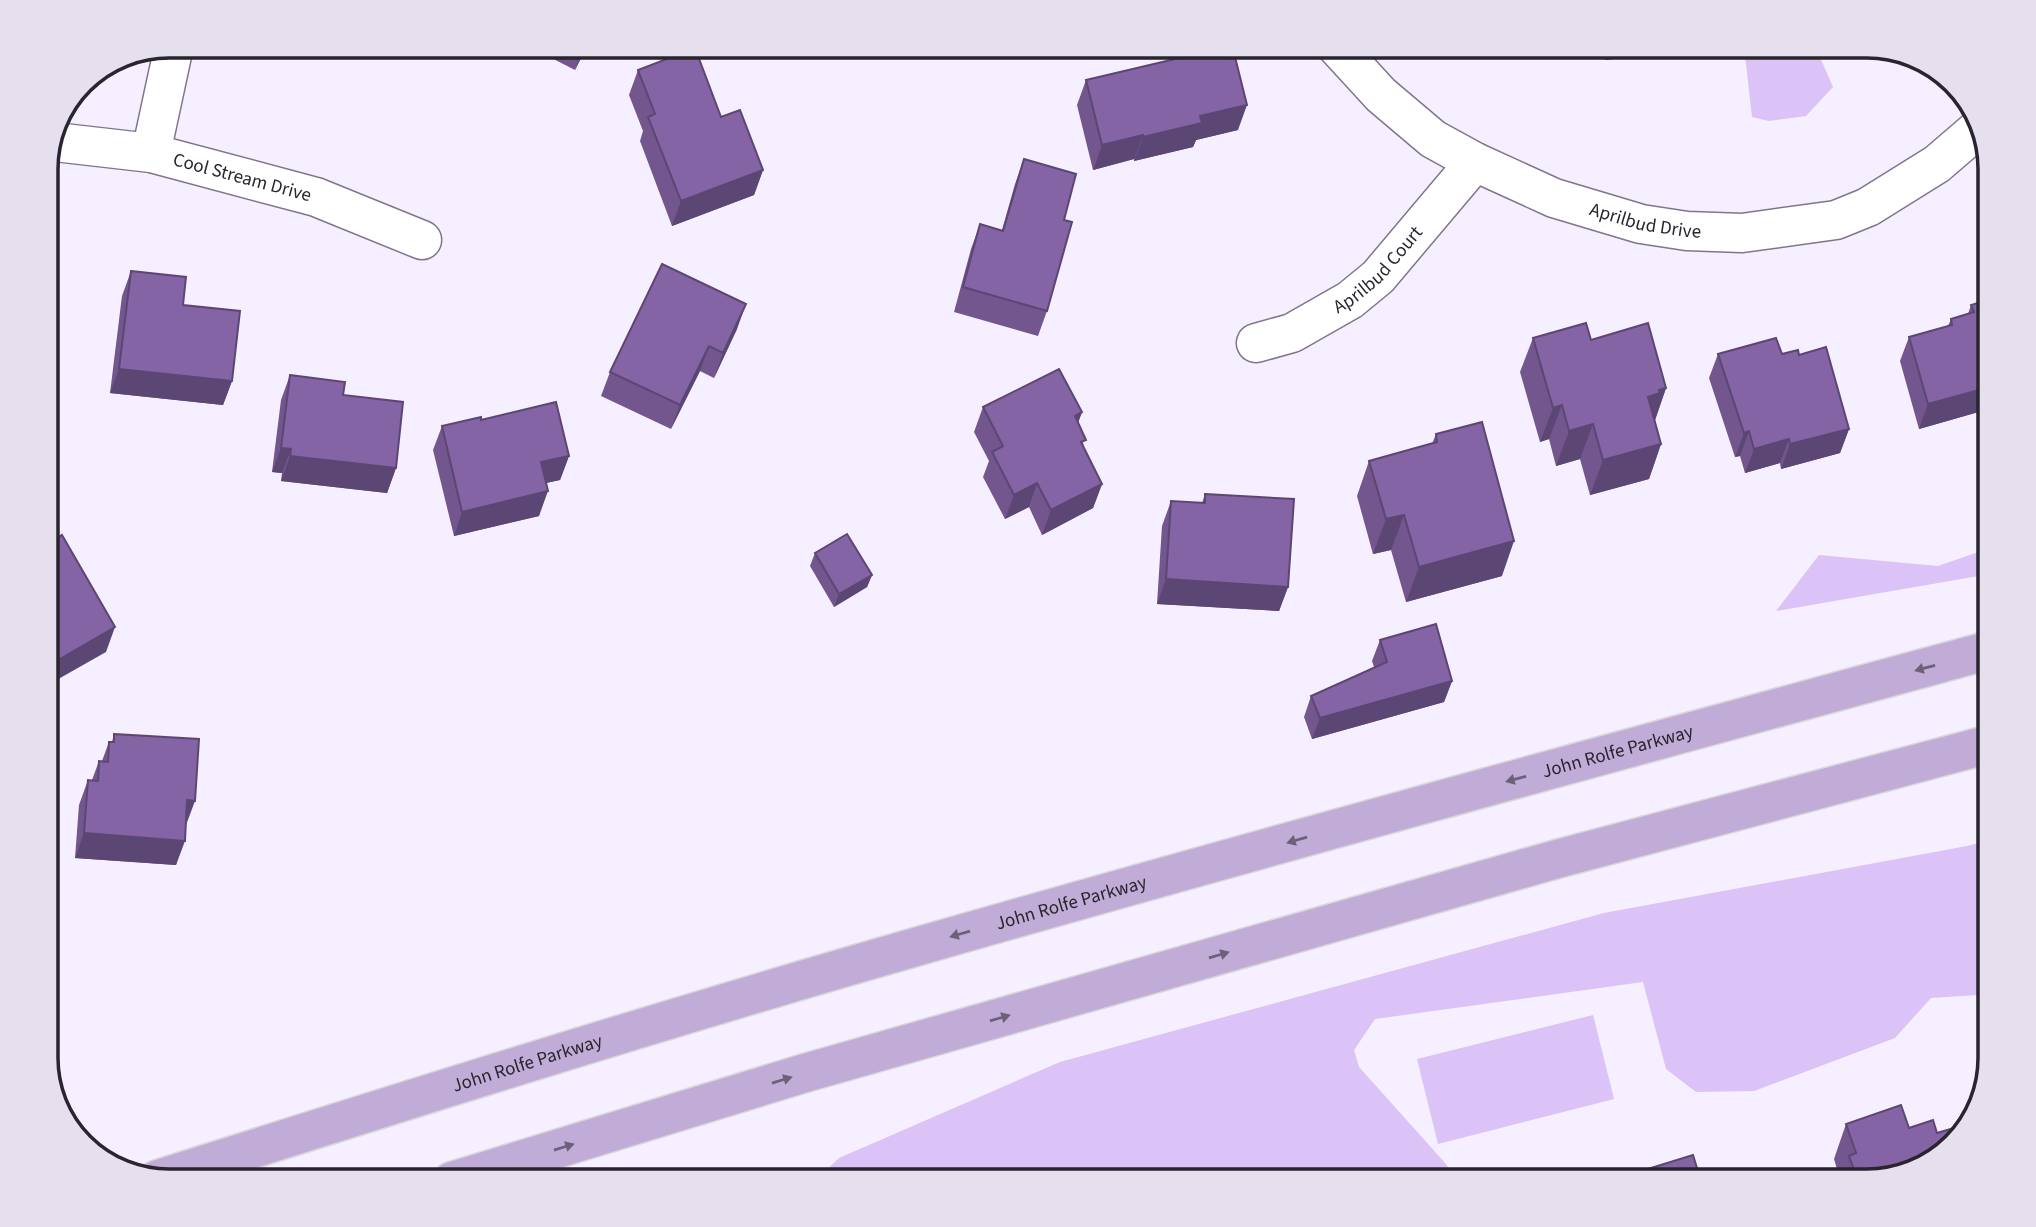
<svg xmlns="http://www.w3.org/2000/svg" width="2036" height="1227" font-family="'Source Sans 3',sans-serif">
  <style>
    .green { fill: #dbc2f7 }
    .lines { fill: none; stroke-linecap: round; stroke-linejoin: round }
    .street-casing { stroke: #80758c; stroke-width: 41 }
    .primary-casing { stroke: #d8d8d9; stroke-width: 41 }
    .street { stroke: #fff; stroke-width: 38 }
    .primary { stroke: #c1acd7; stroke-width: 38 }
    .wall { fill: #72568d }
    .shaded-wall { fill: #5c4673 }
    .building { fill: #8464a4; stroke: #5c4673; stroke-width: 2 }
    .oneway { fill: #6d617a }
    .labels { text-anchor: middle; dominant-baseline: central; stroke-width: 7; stroke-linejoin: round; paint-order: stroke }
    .street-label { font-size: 19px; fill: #29242e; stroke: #f6efff }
    .rim { fill: none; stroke: #29242e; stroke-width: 3.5 }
  </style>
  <rect width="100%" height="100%" fill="#f6efff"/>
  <g class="green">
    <path d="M 1744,46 L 1815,46 L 1833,87 L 1806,116 L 1769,121 L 1752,117 Z"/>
    <path d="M 1990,548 L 1990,574 L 1776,611 L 1819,555 L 1938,566 Z"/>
    <path d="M 1990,840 L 1990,1011 L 1978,995 L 1931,998 L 1895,1038 L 1754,1091 L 1696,1092 L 1666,1069 L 1643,982 L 1375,1019 L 1354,1050 L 1359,1067 L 1446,1164 L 1457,1181 L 815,1181 L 839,1158 L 1060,1062 L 1604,913 L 1967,846 Z"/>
    <path d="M 1593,1015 L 1614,1099 L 1438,1144 L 1417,1059 Z"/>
  </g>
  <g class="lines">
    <defs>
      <g id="street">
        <path id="s1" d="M 1336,46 L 1381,95 L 1433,139 L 1475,162 L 1554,198 L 1641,224 L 1687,231 L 1742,233 L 1836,220 L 1868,207 L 1937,164 L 1980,127"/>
        <path id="s2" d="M 55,142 L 151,153 L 316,197 L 422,240"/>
        <path d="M 151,153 L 174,46"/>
        <path id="s3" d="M 1256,343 L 1292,333 L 1350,300 L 1378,277 L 1475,162"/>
      </g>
      <g id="primary">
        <path id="s4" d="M 158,1179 C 411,1099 664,1019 919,946 C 1275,844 1633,747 1990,650"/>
        <path d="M 452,1181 L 805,1073 L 1557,859 L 1990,744"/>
      </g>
    </defs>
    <use href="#street" class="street-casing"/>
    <use href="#primary" class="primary-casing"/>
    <use href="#street" class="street"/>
    <use href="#primary" class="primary"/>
  </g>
  <g class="wall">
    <path d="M 317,46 L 338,46 L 337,49 Z"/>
    <path d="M 528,46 L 587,46 L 575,70 Z"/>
    <path d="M 1598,46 L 1656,46 L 1653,54 L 1605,60 L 1604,55 L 1599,56 Z"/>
    <path d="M 638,70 L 721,117 L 763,170 L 754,195 L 672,226 L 640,141 L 643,131 L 629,95 Z"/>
    <path d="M 1086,80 L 1238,130 L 1196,140 L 1193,147 L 1134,161 L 1134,159 L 1093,170 L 1077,105 Z"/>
    <path d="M 1024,159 L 1064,220 L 1047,311 L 1038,336 L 954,312 L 971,249 L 980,224 L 1002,230 L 1015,184 Z"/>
    <path d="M 131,271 L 183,305 L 232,381 L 223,405 L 110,393 L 122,296 Z"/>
    <path d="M 1990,299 L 1990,404 L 1989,409 L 1919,429 L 1900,361 L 1909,337 L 1948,326 L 1951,319 L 1968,314 L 1971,305 Z"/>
    <path d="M 737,329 L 714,378 L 700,371 L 671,429 L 601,396 L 610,372 Z"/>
    <path d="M 1533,338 L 1591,340 L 1666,388 L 1655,420 L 1661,444 L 1649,479 L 1590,495 L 1580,459 L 1556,466 L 1549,439 L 1540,442 L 1520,372 Z"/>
    <path d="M 1718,354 L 1799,355 L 1849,429 L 1840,453 L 1781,469 L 1780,463 L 1745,473 L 1740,456 L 1735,457 L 1709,378 Z"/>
    <path d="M 290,375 L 343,395 L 396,468 L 387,493 L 281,481 L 282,473 L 272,472 L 281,400 Z"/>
    <path d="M 983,407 L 1082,412 L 1078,422 L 1084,447 L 1102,484 L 1093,508 L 1042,535 L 1029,507 L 1005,519 L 983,477 L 989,461 L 974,432 Z"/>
    <path d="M 481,420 L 569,456 L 560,480 L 546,483 L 539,516 L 454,536 L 433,450 L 442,426 Z"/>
    <path d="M 1436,434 L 1502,576 L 1406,602 L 1391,550 L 1373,554 L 1357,496 L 1369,461 L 1432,444 Z"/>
    <path d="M 1205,494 L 1288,587 L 1279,611 L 1157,604 L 1162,526 L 1171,501 L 1202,503 Z"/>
    <path d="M 815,553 L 872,575 L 867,587 L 834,607 L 810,566 Z"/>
    <path d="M 1380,640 L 1452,681 L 1444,702 L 1312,739 L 1304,717 L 1311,696 L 1374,667 L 1372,661 Z"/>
    <path d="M 114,734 L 186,825 L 176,865 L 75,858 L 79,805 L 88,780 L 92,780 L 99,761 L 102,761 L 109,742 L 112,742 Z"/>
    <path d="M 1846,1124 L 1909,1128 L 1937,1133 L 1867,1181 L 1839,1181 L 1840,1179 L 1834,1159 Z"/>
  </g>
  <g class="shaded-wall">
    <path d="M 584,46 L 587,46 L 575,70 Z"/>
    <path d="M 1603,46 L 1607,46 L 1604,55 L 1599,56 Z"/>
    <path d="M 1610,46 L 1656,46 L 1653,54 L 1605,60 Z"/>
    <path d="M 1247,105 L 1238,130 L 1196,140 L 1193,147 L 1134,161 L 1143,137 L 1200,116 Z"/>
    <path d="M 1143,135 L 1134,159 L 1093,170 L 1102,145 Z"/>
    <path d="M 763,170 L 754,195 L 672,226 L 681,201 Z"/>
    <path d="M 746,304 L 737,329 L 714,378 L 723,353 Z"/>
    <path d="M 709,346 L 700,371 L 671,429 L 680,405 Z"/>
    <path d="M 119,369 L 232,381 L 223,405 L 110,393 Z"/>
    <path d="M 1990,387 L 1990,404 L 1989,409 L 1919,429 L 1928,404 Z"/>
    <path d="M 1666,388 L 1654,423 L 1648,397 L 1659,390 Z"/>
    <path d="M 1562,405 L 1549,439 L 1540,442 L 1553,408 Z"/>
    <path d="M 1082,412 L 1073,437 L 1075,416 Z"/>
    <path d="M 1593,424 L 1580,459 L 1556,466 L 1569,431 Z"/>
    <path d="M 1849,429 L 1840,453 L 1781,469 L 1790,444 Z"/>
    <path d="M 1749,431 L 1740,456 L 1735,457 L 1744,433 Z"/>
    <path d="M 1789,439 L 1780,463 L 1745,473 L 1754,449 Z"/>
    <path d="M 1661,444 L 1649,479 L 1590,495 L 1603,460 Z"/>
    <path d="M 281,448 L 291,449 L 282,473 L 272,472 Z"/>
    <path d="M 290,456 L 396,468 L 387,493 L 281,481 Z"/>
    <path d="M 569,456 L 560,480 L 532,486 L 541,462 Z"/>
    <path d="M 1037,483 L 1029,507 L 1005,519 L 1014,495 Z"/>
    <path d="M 1102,484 L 1093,508 L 1042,535 L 1051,510 Z"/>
    <path d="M 548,491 L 539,516 L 454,536 L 462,512 Z"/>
    <path d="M 1404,515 L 1391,550 L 1373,554 L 1386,519 Z"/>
    <path d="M 1514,541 L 1502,576 L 1406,602 L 1419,567 Z"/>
    <path d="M 872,575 L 867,587 L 834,607 L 839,594 Z"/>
    <path d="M 1166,579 L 1288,587 L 1279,611 L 1157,604 Z"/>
    <path d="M 115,627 L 106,652 L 46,686 L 46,667 Z"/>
    <path d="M 1452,681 L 1444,702 L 1312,739 L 1320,718 Z"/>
    <path d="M 187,800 L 195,801 L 186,825 Z"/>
    <path d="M 84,833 L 185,841 L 176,865 L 75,858 Z"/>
    <path d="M 50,952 L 46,964 L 46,954 Z"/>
  </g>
  <g class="building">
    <path d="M 1226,47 L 1229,59 L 1235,57 L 1247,105 L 1200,116 L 1202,123 L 1143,137 L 1143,135 L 1102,145 L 1086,80 Z"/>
    <path d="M 695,48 L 721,117 L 740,110 L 763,170 L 681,201 L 648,117 L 655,114 L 638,70 Z"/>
    <path d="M 1024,159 L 1076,174 L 1064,220 L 1072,222 L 1047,311 L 963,287 L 980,224 L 1003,231 Z"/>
    <path d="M 662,264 L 746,304 L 723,353 L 709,346 L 680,405 L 610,372 Z"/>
    <path d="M 131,271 L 186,277 L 183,305 L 240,311 L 232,381 L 119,369 Z"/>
    <path d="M 1990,299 L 1990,387 L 1928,404 L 1909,337 L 1952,325 L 1951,319 L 1974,312 L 1971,305 Z"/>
    <path d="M 1586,323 L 1591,340 L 1648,323 L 1666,388 L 1659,390 L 1660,393 L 1648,397 L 1661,444 L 1603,460 L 1593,424 L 1569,431 L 1562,405 L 1553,408 L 1533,338 Z"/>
    <path d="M 1776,338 L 1782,354 L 1798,350 L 1799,355 L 1826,347 L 1849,429 L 1790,444 L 1789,439 L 1754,449 L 1749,431 L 1744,433 L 1718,354 Z"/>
    <path d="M 1059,369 L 1082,412 L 1075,416 L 1086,440 L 1081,442 L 1102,484 L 1051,510 L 1037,483 L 1014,495 L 992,452 L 1003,446 L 983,407 Z"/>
    <path d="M 290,375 L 345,382 L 343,395 L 403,402 L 396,468 L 290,456 L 291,449 L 281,448 Z"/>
    <path d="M 556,402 L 569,456 L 541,462 L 548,491 L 462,512 L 442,426 L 481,417 L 481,420 Z"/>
    <path d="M 1482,422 L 1514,541 L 1419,567 L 1404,515 L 1386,519 L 1369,461 L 1437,442 L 1436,434 Z"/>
    <path d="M 1205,494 L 1294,499 L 1288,587 L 1166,579 L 1171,501 L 1205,503 Z"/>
    <path d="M 847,534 L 872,575 L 839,594 L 815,553 Z"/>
    <path d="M 62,535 L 115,627 L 46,667 L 46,545 Z"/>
    <path d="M 1436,624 L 1452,681 L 1320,718 L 1311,696 L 1387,662 L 1380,640 Z"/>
    <path d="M 114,734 L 199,739 L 195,801 L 187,800 L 185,841 L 84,833 L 88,780 L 98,781 L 99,761 L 108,762 L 109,742 L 114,742 Z"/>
    <path d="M 46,942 L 50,952 L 46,954 Z"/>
    <path d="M 1901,1105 L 1909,1128 L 1933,1120 L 1937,1133 L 1971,1123 L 1928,1165 L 1867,1181 L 1858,1181 L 1849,1156 L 1856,1153 L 1846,1124 Z"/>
    <path d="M 1693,1155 L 1701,1181 L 1612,1181 L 1612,1180 Z"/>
  </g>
  <defs><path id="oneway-solid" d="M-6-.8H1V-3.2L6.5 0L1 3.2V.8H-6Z" transform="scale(1.75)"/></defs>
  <g class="oneway">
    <use href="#oneway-solid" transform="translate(1925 668) rotate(165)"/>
    <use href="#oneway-solid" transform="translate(1516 779) rotate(165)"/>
    <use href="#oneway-solid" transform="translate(1297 840) rotate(164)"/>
    <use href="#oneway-solid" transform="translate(960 934) rotate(164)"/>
    <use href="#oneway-solid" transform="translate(1219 955) rotate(-16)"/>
    <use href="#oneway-solid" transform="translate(1000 1018) rotate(-16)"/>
    <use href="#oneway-solid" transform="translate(782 1080) rotate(-17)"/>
    <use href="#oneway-solid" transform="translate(564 1147) rotate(-17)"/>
  </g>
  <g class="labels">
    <g class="street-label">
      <text stroke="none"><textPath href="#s2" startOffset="191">Cool Stream Drive</textPath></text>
      <text stroke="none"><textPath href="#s1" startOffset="364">Aprilbud Drive</textPath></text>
      <text stroke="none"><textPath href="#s3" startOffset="145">Aprilbud Court</textPath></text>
      <text stroke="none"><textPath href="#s4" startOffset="1521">John Rolfe Parkway</textPath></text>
      <text stroke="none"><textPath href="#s4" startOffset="954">John Rolfe Parkway</textPath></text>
      <text stroke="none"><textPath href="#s4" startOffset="387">John Rolfe Parkway</textPath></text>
    </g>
  </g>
  <path d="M0 0H2036V1227H0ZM169 58H1867A111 111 0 0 1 1978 169V1058A111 111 0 0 1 1867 1169H169A111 111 0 0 1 58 1058V169A111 111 0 0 1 169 58Z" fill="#e6dfee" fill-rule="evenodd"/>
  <path class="rim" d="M169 58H1867A111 111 0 0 1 1978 169V1058A111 111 0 0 1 1867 1169H169A111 111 0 0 1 58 1058V169A111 111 0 0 1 169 58Z"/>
</svg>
